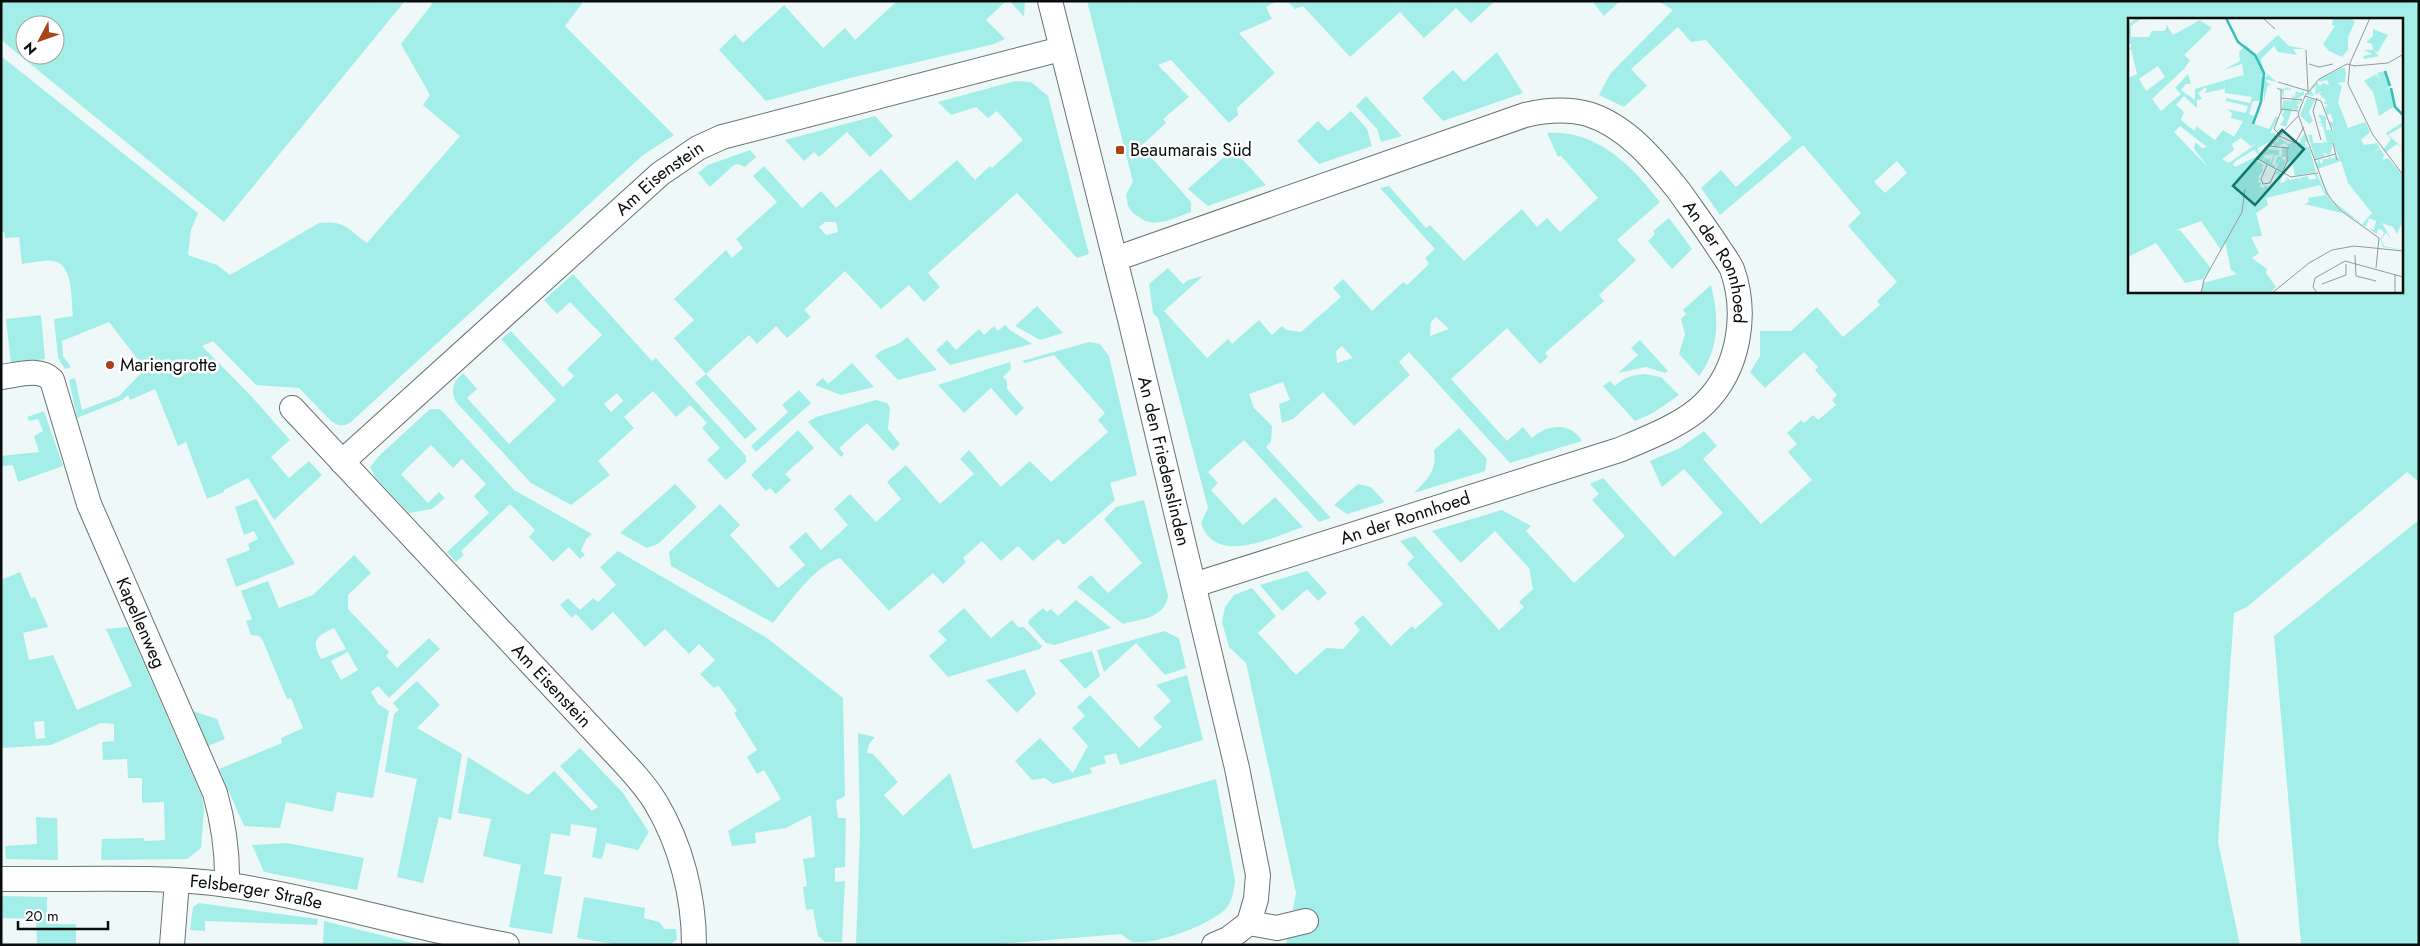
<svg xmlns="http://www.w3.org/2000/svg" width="2420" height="946" font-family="Jost,sans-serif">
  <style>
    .green { fill: #a4eee9; fill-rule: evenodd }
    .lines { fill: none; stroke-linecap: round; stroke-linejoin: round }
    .street-casing { stroke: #697271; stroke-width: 26 }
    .street { stroke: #fff; stroke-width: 24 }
    .poi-dot { fill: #a84318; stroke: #fff; stroke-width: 2 }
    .labels { text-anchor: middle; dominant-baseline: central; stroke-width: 5; stroke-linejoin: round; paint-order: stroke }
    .poi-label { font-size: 18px; fill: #0a0d0d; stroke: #fff; text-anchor: start }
    .street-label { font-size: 18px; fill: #0a0d0d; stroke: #fff }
    .inset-river { fill: none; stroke: #38bdb7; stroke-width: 2.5 }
    .inset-road { fill: none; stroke: #939a9a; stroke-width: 1 }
    .view { fill: #0f766e; fill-opacity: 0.15; stroke: #0f766e; stroke-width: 2.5 }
    .inset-edge { fill: none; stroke: #0a0d0d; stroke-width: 2.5 }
  </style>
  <rect width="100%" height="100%" fill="#eef8f8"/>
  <g class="green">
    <path d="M 1,1 L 405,1 L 224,222 L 1,40 ZM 25,25 L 55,25 L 55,55 L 25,55 Z"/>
    <path d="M 430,1 L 584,1 L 565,26 L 674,135 L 643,155 L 352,421 C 344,427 340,427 331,421 L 299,388 L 256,385 L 213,341 L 202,346 L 252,397 L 290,440 L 271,457 L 289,478 L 309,461 L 322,475 L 274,520 L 248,478 L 224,490 L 224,492 L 207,499 L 186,442 L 178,446 L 155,389 L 130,400 L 128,395 L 122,400 L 77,418 L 69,380 L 75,378 L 82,410 L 119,396 L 145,369 L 109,322 L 62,341 L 63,356 L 71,367 L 65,369 L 58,358 L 54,319 L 73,316 C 71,301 74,264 53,261 C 43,260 31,263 22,264 L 19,237 L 5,238 L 4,232 L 1,232 L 1,56 L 198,213 L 191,230 L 188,255 L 217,265 L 230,275 L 319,223 C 345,220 348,229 367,243 L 460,136 L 423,105 L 430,95 L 401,44 L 432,4 Z"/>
    <path d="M 897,1 L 1006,1 L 986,20 L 1005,39 L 994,44 L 850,78 L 766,101 L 719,50 L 735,34 L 743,43 L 784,5 L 823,48 L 845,28 L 855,40 Z"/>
    <path d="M 1010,1 L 1025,1 L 1024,17 Z"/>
    <path d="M 1087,1 L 1132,1 L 1134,3 L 1137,1 L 1277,1 L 1266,7 L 1272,19 L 1239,33 L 1275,73 L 1237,108 L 1238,115 L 1229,123 L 1171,60 L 1158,65 L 1189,97 L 1163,119 L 1166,123 L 1141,146 L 1191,202 L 1191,212 L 1167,221 L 1154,223 L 1145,221 L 1133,213 L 1128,206 L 1126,194 L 1133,182 Z"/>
    <path d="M 1287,1 L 1495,1 L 1471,23 L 1456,8 L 1424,38 L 1400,12 L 1350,57 L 1303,6 L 1295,9 Z"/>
    <path d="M 1592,1 L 1620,1 L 1604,16 Z"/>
    <path d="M 1658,1 L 2419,1 L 2419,482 L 2407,472 L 2247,607 L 2234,613 L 2218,842 L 2240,945 L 1286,945 L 1296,893 L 1246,663 L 1229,647 L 1222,622 L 1225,607 L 1234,595 L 1252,588 L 1276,616 L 1258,633 L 1296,675 L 1326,648 L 1343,649 L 1360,630 L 1354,623 L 1363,615 L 1391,646 L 1412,626 L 1415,629 L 1443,604 L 1407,564 L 1414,557 L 1400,541 L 1415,536 L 1499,630 L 1524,607 L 1519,602 L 1533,589 L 1529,568 L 1495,531 L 1461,563 L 1432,531 L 1502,510 L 1531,526 L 1526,531 L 1574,583 L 1625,536 L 1592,500 L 1599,494 L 1590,484 L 1603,478 L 1674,557 L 1723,513 L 1684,469 L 1662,487 L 1650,461 L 1680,448 L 1704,431 L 1717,446 L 1703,459 L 1761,524 L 1812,480 L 1788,452 L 1797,444 L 1787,433 L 1801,420 L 1804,423 L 1813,415 L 1818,420 L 1836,405 L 1832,400 L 1837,395 L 1815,370 L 1818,367 L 1804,352 L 1765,388 L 1750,372 L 1760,356 L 1760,331 L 1791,331 L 1817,307 L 1843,337 L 1880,305 L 1877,301 L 1897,282 L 1848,226 L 1861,213 L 1803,145 L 1720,215 L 1701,188 L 1721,170 L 1736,187 L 1792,138 L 1706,40 L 1691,42 L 1678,27 L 1631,69 L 1647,86 L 1624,107 L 1599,95 L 1610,74 L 1673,10 ZM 2129,19 L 2401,19 L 2401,291 L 2129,291 ZM 1897,161 L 1907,173 L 1885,193 L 1874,182 Z"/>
    <path d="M 1497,52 L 1523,93 L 1443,121 L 1422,98 L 1453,70 L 1464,82 Z"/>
    <path d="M 1015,81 L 1031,82 L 1048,96 L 1089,254 L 1077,258 L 1017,193 L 928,273 L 940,287 L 924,302 L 909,285 L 881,309 L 845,271 L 804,310 L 811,317 L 787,338 L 776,326 L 757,344 L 749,335 L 706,374 L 757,429 L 745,439 L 695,383 L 706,374 L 674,338 L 694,320 L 674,299 L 726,250 L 732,258 L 743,248 L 736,239 L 777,202 L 753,176 L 764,166 L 802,208 L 821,191 L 836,208 L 881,169 L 910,201 L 957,160 L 975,180 L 990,166 L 992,168 L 1023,140 L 997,111 L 988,118 L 976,107 L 951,115 L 938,102 ZM 825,222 L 836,222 L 838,232 L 826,235 L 819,227 Z"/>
    <path d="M 1366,96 L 1402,136 L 1381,142 L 1377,129 L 1356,106 Z"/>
    <path d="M 1351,111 L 1367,129 L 1372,146 L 1319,164 L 1297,141 L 1318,121 L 1328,131 Z"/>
    <path d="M 875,116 L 893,136 L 870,157 L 847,132 L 819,157 L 814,152 L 804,161 L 785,140 Z"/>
    <path d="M 1547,133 C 1597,129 1632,166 1660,202 L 1617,240 L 1636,260 L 1599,295 L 1604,301 L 1545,353 L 1548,357 L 1540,364 L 1507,328 L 1451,379 L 1507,441 L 1523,427 L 1532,438 C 1548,424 1570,422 1582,441 L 1510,463 L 1409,352 L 1399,362 L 1410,375 L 1354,426 L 1323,392 L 1293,419 L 1282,423 L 1279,404 L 1290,400 L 1283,382 L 1249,394 L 1254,408 L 1272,426 L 1271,442 L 1266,447 L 1331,518 L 1319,522 L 1244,440 L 1208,472 L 1218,483 L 1211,490 L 1243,525 L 1275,497 L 1303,527 C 1273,537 1216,567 1201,523 L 1208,508 L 1158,318 L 1153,313 L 1149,284 L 1168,268 L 1183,284 L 1188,280 L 1203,276 L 1164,311 L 1207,358 L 1228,339 L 1232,344 L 1259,320 L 1272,335 L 1282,326 L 1286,330 L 1301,332 L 1341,297 L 1333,288 L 1343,279 L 1372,311 L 1403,282 L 1407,285 L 1429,264 L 1425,258 L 1435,249 L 1380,188 L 1389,186 L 1426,228 L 1430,225 L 1464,261 L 1522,209 L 1537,227 L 1547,218 L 1560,232 L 1598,198 L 1561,156 L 1558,157 ZM 1436,317 L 1449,329 L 1430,336 L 1431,322 ZM 1342,346 L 1353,358 L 1337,363 L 1336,351 Z"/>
    <path d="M 1233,149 L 1266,185 L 1208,206 L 1188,189 Z"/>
    <path d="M 750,150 L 756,157 L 745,167 L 738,164 L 734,165 L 710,187 L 698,173 L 708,165 Z"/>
    <path d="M 1669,218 L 1692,249 L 1672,269 L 1648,241 L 1655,234 L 1653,231 Z"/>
    <path d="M 573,274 L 652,361 L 656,358 L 746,456 L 746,462 L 726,480 L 707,460 L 720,448 L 702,428 L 707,423 L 690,405 L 676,417 L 653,391 L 624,417 L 634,428 L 598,461 L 610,475 L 571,505 L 531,483 L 456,402 C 450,389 453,382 463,373 L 477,389 L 467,398 L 509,444 L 556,400 L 501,339 L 511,331 L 563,387 L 574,376 L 567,369 L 602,335 L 570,302 L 557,314 L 544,300 ZM 617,393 L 623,401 L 611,412 L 604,404 Z"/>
    <path d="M 1711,285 C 1719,317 1720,349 1699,376 L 1679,354 L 1685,334 L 1681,319 L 1686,314 L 1683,310 Z"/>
    <path d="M 1037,306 L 1063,333 L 1040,340 L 1015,326 Z"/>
    <path d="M 41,315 L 45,359 L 11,364 L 6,319 Z"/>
    <path d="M 1005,325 L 1010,330 L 1032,344 L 950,365 L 936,350 L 947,340 L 956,350 L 979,329 L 984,335 L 994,326 L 998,331 Z"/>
    <path d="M 907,337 L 937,370 L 898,380 L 875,356 C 888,344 895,349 907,337 Z"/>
    <path d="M 1640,340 L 1668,371 L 1665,373 L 1646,367 L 1618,373 L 1638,355 L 1631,348 Z"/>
    <path d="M 1089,342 L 1100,344 L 1109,356 L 1137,475 L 1110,483 L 1115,500 L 1064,545 L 1058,539 L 1033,561 L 1018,546 L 1001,561 L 982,541 L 963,558 L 966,562 L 943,584 L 933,573 L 889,611 L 840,558 C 814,566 790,602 773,623 L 671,566 L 669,552 L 720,504 L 740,525 L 730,535 L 778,588 L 805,565 L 789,547 L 806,532 L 821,550 L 848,525 L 834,509 L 850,494 L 876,522 L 901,499 L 887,482 L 906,465 L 940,504 L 974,474 L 960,459 L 969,450 L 1001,487 L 1030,461 L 1051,482 L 1108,432 L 1098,420 L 1105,413 L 1054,355 L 1025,363 L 1022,361 Z"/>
    <path d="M 1010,362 L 1011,369 L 1003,377 L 1007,381 L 1007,389 L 1024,408 L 1016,416 L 991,388 L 964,413 L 938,385 Z"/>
    <path d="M 852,363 L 874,387 L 841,395 L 815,385 L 823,378 L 828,384 Z"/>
    <path d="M 1645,374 L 1661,377 L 1679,395 L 1653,413 L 1635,421 L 1603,386 L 1610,381 L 1615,386 C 1624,377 1633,375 1645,374 Z"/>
    <path d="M 799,390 L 811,403 L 756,452 L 751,446 L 788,412 L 782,405 Z"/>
    <path d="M 876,400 L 887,403 L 890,408 L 888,429 L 900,444 L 893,451 L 867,423 L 839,448 L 844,454 L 841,457 L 808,422 L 816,417 Z"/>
    <path d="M 430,409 L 439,409 L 443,412 L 514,490 L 592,534 L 586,539 L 581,551 L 585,555 L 580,559 L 569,547 L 553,562 L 529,537 L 535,530 L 510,504 L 461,551 L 464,555 L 456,562 L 447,552 L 489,513 L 474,496 L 486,484 L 462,459 L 453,468 L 431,445 L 401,474 L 428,503 L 439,492 L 445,498 L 432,509 L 409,513 L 375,477 L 370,467 L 379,456 Z"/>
    <path d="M 44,411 L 63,466 L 18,482 L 13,465 L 2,466 L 1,456 L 39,452 L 34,436 L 43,431 L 38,419 L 29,421 L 27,417 Z"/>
    <path d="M 1459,428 L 1487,459 L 1485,471 L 1414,493 C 1428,479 1437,471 1434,450 Z"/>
    <path d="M 798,430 L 814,448 L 785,474 L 791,480 L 776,494 L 770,488 L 766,491 L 751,475 Z"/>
    <path d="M 675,484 L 697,507 L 658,544 L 647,548 L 620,533 Z"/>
    <path d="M 1358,484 L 1371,487 L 1384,501 L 1383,503 L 1347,514 L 1334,505 Z"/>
    <path d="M 256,499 L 295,564 L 236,587 L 226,559 L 250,550 L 248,544 L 258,539 L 254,531 L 244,535 L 235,507 Z"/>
    <path d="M 1144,500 L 1168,596 C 1165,618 1141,619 1123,624 L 1077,587 L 1091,575 L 1108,593 L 1142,563 L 1104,519 L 1116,507 Z"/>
    <path d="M 2419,520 L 2419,945 L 2301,945 L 2274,636 Z"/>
    <path d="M 618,551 L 767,638 L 843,698 L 845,796 L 836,801 L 838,818 L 846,818 L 845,867 L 835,868 L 835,882 L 845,881 L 842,942 L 825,942 L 818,936 L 813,909 L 806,910 L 803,887 L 807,886 L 803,859 L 815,857 L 811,815 L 786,828 L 755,833 L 756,843 L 732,846 L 728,831 L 781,799 L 764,770 L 757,774 L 747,757 L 757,750 L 734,713 L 737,711 L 718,685 L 714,688 L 700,674 L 715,660 L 699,644 L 689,654 L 665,629 L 645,647 L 613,612 L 592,631 L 576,614 L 572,618 L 560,605 L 568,598 L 580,610 L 593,598 L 598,602 L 616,585 L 600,567 Z"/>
    <path d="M 354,555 L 371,573 L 348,595 L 348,609 L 389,652 L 386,656 L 397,668 L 429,638 L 440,649 L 389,698 L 378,686 L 371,692 L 378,704 L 389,711 L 373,798 L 337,792 L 333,812 L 286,802 L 280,828 L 244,826 L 219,769 L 282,743 L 281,738 L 303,728 L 291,698 L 287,699 L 263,641 L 259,636 L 251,635 L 246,621 L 252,619 L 241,591 L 268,581 L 279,608 L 313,595 ZM 334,628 L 346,649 L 321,659 C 311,640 315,637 334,628 ZM 348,652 L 358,670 L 341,680 L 331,661 Z"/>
    <path d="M 1307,571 L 1327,593 L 1318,601 L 1307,589 L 1282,611 L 1260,585 Z"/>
    <path d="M 20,572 L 31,598 L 35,597 L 48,627 L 23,633 L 29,660 L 53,655 L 77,710 L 132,686 L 106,629 L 128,627 L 202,797 L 204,810 L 201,848 L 187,859 L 101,860 L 102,839 L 144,838 L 144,841 L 165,840 L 164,802 L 142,803 L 142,778 L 128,778 L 127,759 L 103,760 L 102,742 L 114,741 L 114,724 L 101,723 L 51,745 L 1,748 L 1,580 ZM 44,721 L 45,738 L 36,739 L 34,722 Z"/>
    <path d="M 1076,600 L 1111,628 L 1055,645 L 1046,643 L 1028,623 L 1029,620 L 1043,608 L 1047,612 L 1051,609 L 1058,616 Z"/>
    <path d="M 964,608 L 991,638 L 1012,620 L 1018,627 L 1024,627 L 1042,646 L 1040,649 L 948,677 L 929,656 L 947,640 L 938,631 Z"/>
    <path d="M 1164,631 L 1179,638 L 1186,668 L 1165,675 L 1136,643 L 1104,672 L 1097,650 Z"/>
    <path d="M 1092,651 L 1100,676 L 1085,689 L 1059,660 Z"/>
    <path d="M 1025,669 L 1036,694 L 1017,713 L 986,680 Z"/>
    <path d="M 1187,675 L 1203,740 L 1120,765 L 1116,753 L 1104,756 L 1106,763 L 1090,768 L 1092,773 L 1053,784 L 1045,778 L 1032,780 L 1015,761 L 1040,738 L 1073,773 L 1088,746 L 1072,728 L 1085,716 L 1077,707 L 1090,695 L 1139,748 L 1162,727 L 1153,718 L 1171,701 L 1156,685 Z"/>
    <path d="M 417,681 L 440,705 L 417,728 L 462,754 L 451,820 L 439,817 L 423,883 L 397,877 L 417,779 L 385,772 L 394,714 L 399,710 L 393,703 Z"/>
    <path d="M 193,711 L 217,719 L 225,739 L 208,746 Z"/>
    <path d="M 858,733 L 875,737 L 869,744 L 867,753 L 873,754 L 898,782 L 884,795 L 903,816 L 950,773 L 973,849 L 1216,779 L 1235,880 C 1234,889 1233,898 1228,906 C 1215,924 1155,945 1134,942 C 1130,942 1124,936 1121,934 L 989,945 L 856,945 L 860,830 Z"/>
    <path d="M 580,748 L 623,793 L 649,832 L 638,850 L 606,843 L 602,859 L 592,857 L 597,828 L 571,824 L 570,836 L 551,833 L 544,874 L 562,877 L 552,934 L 509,927 L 521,865 L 483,856 L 491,819 L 458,813 L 468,757 L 528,795 L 554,771 L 592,811 L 598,807 L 560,766 Z"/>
    <path d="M 36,817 L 57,818 L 58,860 L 6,859 L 5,846 L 37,844 Z"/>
    <path d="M 287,843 L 364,858 L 357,890 L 264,872 L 252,845 Z"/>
    <path d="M 1,896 L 47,897 L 47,924 L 76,924 L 76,945 L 37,945 L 36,919 L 1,918 Z"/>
    <path d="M 584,897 L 645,908 L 644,918 L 659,922 L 665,929 L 676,929 L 677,939 L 670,945 L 619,945 L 577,938 Z"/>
    <path d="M 199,903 L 318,919 L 317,925 L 205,921 L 205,931 L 190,930 L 193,907 Z"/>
    <path d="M 324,921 L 421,945 L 323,945 Z"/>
  </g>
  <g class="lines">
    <defs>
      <g id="street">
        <path id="s1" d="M 1050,1 L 1131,323 L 1237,768 L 1258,875 L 1256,899 L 1249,923"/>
        <path id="s2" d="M 1115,259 L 1525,115 C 1546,110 1566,108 1588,114 C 1627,126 1655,161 1679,191 C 1693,211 1707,230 1720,250 C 1724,256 1729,263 1732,269 C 1748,314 1739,369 1705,403 C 1685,424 1645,439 1619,450 L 1194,585"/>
        <path id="s3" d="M 1,377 C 18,375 39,367 52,380 L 89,504 L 215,793 C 224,825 228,852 227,885"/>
        <path id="s4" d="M 292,408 L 612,750 C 627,766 644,783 656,803 C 681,845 694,896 694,945"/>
        <path id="s5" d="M 342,462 L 660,174 L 698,148 L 722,137 L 1061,49"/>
        <path id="s6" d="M 1,879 C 75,880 156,875 229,885 C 323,899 414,929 507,945"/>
        <path d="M 1249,923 L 1277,928 L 1306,921"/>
        <path d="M 172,945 L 177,881"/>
        <path d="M 1214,945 L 1228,939 L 1249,923"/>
      </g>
    </defs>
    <use href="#street" class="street-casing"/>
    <use href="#street" class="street"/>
  </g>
  <g class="poi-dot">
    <rect x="1115" y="145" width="10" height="10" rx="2.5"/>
    <circle cx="110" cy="365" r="5"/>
  </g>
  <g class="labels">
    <g class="poi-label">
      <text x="1130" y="150">Beaumarais Süd</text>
      <text x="120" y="365">Mariengrotte</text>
    </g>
    <g class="street-label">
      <text stroke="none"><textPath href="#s5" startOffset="426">Am Eisenstein</textPath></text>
      <text stroke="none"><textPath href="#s2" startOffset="701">An der Ronnhoed</textPath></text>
      <text stroke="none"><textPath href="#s1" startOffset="474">An den Friedenslinden</textPath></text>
      <text transform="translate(1405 518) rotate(-18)">An der Ronnhoed</text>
      <text stroke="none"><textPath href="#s3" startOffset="312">Kapellenweg</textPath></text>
      <text stroke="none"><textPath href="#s4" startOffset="380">Am Eisenstein</textPath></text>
      <text stroke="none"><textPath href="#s6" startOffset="256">Felsberger Straße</textPath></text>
    </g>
  </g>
  <g transform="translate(2128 18)">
    <rect width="275" height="275" fill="#eef8f8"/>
    <path d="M 9,0 L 14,0 L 3,8 L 3,19 L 21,19 L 24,13 L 37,13 L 39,7 L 45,17 L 72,2 L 84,10 L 56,37 L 62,42 L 57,50 L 24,81 L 33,93 L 53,76 L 47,70 L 60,56 L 63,66 L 58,66 L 53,72 L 67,82 L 67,71 L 115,57 L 116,60 L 114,46 L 95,52 L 112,43 L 111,34 L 118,27 L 128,37 L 150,17 L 161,28 L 178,31 L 165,31 L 169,37 L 150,34 L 146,28 L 133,41 L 136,56 L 131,58 L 139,59 L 138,55 L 149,64 L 136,61 L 143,68 L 140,67 L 136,83 L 136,65 L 134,83 L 125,83 L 121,96 L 128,99 L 126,106 L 141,111 L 148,98 L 150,100 L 142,115 L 147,115 L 148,120 L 130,130 L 130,135 L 134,134 L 128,142 L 137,148 L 134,148 L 135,153 L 130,159 L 132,162 L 129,163 L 133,165 L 132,169 L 136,170 L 137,167 L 141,170 L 150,161 L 150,155 L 146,157 L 148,153 L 155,156 L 152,165 L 157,164 L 157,160 L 160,163 L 158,158 L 162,162 L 170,160 L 174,164 L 171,160 L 179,158 L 182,162 L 189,160 L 186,157 L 189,156 L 198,177 L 214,195 L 176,186 L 181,184 L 180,180 L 197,177 L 192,167 L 138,180 L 140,187 L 128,195 L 134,218 L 123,219 L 131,235 L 124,240 L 139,251 L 138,255 L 148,269 L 142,275 L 73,275 L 75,265 L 109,256 L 103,252 L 97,224 L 93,232 L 73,203 L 46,213 L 52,212 L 83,250 L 75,261 L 57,265 L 28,225 L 0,239 L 0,60 L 9,56 L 3,31 L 0,32 L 4,27 L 0,25 L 0,6 ZM 30,48 L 37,59 L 18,73 L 11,61 ZM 96,64 L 97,75 L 124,79 L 122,85 L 98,80 L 98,83 L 120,88 L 118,95 L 99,91 L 104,95 L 103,100 L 115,103 L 106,119 L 95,112 L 87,122 L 68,108 L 67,113 L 60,108 L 53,102 L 56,94 L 48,87 L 56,78 L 69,90 L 69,82 L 74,81 L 70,75 L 76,70 L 79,70 L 77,75 L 96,71 ZM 52,108 L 79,129 L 74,130 L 67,124 L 66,131 L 81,150 L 46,114 ZM 113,120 L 123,128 L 128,126 L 101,145 L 94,141 L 106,132 L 104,126 ZM 126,132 L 131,137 L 107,149 L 105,146 L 109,142 ZM 205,0 L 223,0 L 227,4 L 220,19 L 220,32 L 214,39 L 201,33 L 195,26 L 207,8 L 204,7 ZM 245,11 L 260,17 L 250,34 L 246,33 L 251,38 L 236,41 L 235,38 L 244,36 L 236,32 L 245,32 L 244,26 L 238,24 L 245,18 ZM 214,50 L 217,50 L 218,56 L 217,64 L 209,65 L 214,68 L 210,84 L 220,110 L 237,104 L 242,114 L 233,122 L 236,127 L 249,125 L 252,130 L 244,135 L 252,131 L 256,136 L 255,142 L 260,140 L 275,158 L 275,203 L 269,216 L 265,209 L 254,205 L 264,223 L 258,215 L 253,221 L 256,228 L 275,232 L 255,229 L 252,221 L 256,215 L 254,212 L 250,211 L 249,216 L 240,210 L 246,212 L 248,203 L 241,200 L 238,209 L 214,193 L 201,179 L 193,163 L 191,156 L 204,182 L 234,206 L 244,195 L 220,165 L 213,143 L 189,151 L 187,143 L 190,145 L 190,142 L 194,141 L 191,143 L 194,146 L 195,141 L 201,141 L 201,138 L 204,141 L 207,139 L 205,137 L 211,141 L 205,124 L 203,134 L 206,135 L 201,134 L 203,136 L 198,137 L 199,135 L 195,135 L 197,138 L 187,141 L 180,117 L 184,117 L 185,125 L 196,125 L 195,122 L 199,125 L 195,108 L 191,109 L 195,106 L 190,104 L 194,103 L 190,98 L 192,96 L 198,99 L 198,112 L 206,112 L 201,104 L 205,104 L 203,96 L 199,97 L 197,90 L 200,87 L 195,85 L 198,83 L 195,79 L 192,81 L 194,78 L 191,76 L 194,73 L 187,77 L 188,68 L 183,72 L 186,78 L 178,77 L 189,64 L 192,68 L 195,65 L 201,67 L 199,62 L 191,64 L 191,61 ZM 257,53 L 263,68 L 255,73 L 263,69 L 267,88 L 251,98 L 245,74 L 236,63 L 248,56 L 253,63 L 249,55 ZM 158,68 L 160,71 L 164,69 L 162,72 L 156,72 L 156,82 L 164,83 L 164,76 L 166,80 L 168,73 L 173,75 L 175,72 L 177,76 L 167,82 L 172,84 L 172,79 L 174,81 L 172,85 L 169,87 L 171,89 L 169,92 L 164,91 L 158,109 L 152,107 L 156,101 L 153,95 L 156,95 L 156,92 L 153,95 L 156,80 L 152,70 L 157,71 ZM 179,80 L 187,82 L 181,94 L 185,103 L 181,106 L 172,97 ZM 275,104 L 275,108 L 260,117 L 275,130 L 269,126 L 258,134 L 255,132 L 263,121 L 259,117 L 258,115 ZM 177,115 L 180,125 L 177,123 L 177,128 L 181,129 L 188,154 L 167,158 L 164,144 L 159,144 L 160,128 L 157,125 L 147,129 L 145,126 L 148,123 L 150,125 L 151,120 L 160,126 L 167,124 L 169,127 L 173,123 L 171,119 L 173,121 ZM 154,130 L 158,130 L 158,139 L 153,139 L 158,144 L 153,153 L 148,151 L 153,140 L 146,150 L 135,144 L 137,139 L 140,142 L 142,139 L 142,146 L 146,136 L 137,137 L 134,144 L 130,141 L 137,131 L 151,132 L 151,137 L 147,137 L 144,146 L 147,148 L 149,139 L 154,138 Z" fill="#a4eee9" fill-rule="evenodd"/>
    <path class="inset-river" d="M 98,0 L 110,24 L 127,37 L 136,55 L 133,84 L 125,106M 257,53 L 262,68M 263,70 L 267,89 L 275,97"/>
    <path class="inset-road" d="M 135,0 L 147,11M 242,0 L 222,45 L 220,66 L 245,117 L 275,157M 178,32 L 180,73M 181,46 L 191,49 L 205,46M 226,48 L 260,45 L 274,37M 227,48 L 219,46 L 191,61 L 177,78 L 170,96 L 199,176 L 212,192 L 251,220 L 248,250M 150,64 L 180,73M 149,70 L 153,72 L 153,93 L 146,111 L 152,117M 177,78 L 193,83 L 204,112M 153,80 L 174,82M 189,80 L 185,93 L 193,122M 153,91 L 170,93M 151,118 L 167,125 L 176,109M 205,125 L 209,142M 140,128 L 161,130M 130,141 L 163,159 L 190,155M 129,142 L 171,97M 186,142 L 207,136M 139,147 L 133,161 L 135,166 L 142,165 L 148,152M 154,154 L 159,144 L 159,130M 227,237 L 228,258 L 248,263M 194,266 L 218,257 L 218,246M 73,275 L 76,262 L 114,194 L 117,171M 144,275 L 181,245 L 204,232 L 226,228 L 275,233M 189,275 L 185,269 L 187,260 L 217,243 L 275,259M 267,275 L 267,256"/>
    <path class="view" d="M 154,112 L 176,131 L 127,187 L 105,168 Z"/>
    <rect width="275" height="275" class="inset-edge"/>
  </g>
  <rect width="2420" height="946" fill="none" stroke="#0a0d0d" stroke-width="5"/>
  <g transform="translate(40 40) rotate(229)"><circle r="24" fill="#ffffff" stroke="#9d9e9e"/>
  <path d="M0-4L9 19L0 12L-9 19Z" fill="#a84318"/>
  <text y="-8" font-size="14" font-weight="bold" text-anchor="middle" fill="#0a0d0d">N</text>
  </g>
  <path d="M18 921v8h90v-8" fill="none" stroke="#0a0d0d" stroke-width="2.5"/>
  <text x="25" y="921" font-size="15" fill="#0a0d0d" stroke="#ffffff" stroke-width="4" paint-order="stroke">20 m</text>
</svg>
